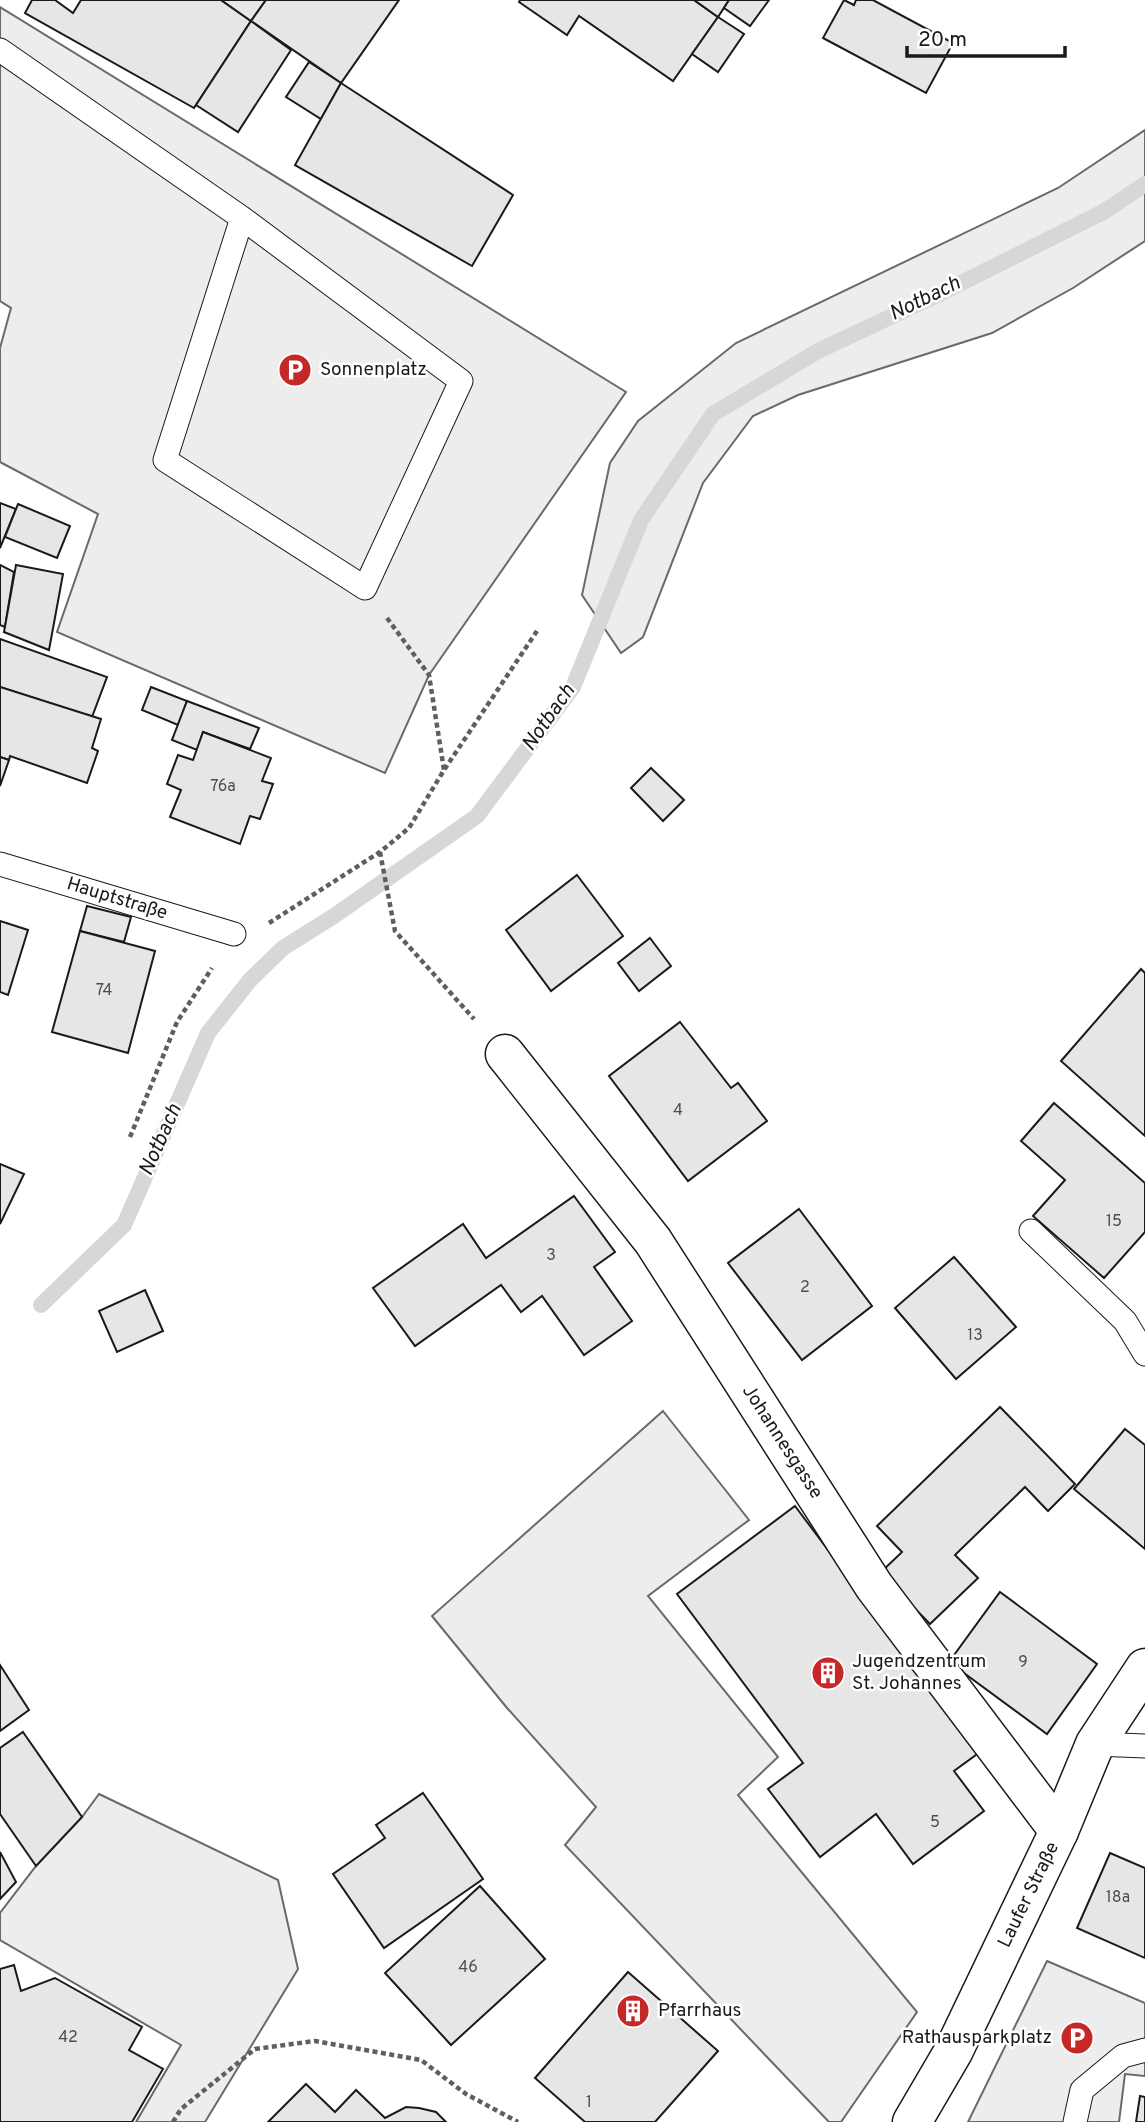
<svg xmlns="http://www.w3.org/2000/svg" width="1145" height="2122" font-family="Overpass,sans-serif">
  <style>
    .built { fill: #ededed; stroke: #6a6a6a; stroke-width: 2 }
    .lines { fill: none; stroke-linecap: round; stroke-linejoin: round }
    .stream { stroke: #d7d7d7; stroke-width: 16 }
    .building { fill: #e6e6e6; stroke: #1a1a1a; stroke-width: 2 }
    .service-casing { stroke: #1a1a1a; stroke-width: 25 }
    .minor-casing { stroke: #1a1a1a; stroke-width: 41 }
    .path { stroke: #5f5f5f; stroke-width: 4.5; stroke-dasharray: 5 3.5; stroke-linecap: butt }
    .service { stroke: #fff; stroke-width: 23 }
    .minor { stroke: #fff; stroke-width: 38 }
    .labels { text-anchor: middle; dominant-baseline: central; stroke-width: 5; stroke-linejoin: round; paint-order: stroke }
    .number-label { font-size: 16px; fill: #4d4d4d }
    .poi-label { font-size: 19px; fill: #1a1a1a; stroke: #fff; text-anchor: start }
    .street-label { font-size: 19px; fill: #1a1a1a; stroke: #fff }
    .water-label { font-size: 21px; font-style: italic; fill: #1a1a1a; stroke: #fff }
  </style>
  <rect width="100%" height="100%" fill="#fff"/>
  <g class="built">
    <path d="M 0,7 L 626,392 L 429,675 L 385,773 L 57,632 L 98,514 L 0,462 L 0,348 L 11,308 L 0,301 Z"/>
    <path d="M 1145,130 L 1145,241 L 1073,288 L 992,333 L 798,395 L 753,416 L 703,483 L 643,637 L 621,653 L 582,595 L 610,463 L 638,421 L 736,343 L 1058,188 Z"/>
    <path d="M 663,1411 L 749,1520 L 648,1596 L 778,1757 L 738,1795 L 917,2012 L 841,2122 L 829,2122 L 565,1845 L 596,1807 L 507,1708 L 432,1616 Z"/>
    <path d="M 99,1794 L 278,1880 L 298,1969 L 205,2122 L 136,2122 L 181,2045 L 0,1940 L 0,1913 L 36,1866 L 82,1817 Z"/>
    <path d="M 1047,1961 L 1145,2003 L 1145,2076 L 1125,2074 L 1119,2122 L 968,2122 Z"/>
  </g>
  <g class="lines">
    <path class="stream" d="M 41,1305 L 124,1225 L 208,1033 L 250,980 L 283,948 L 334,916 L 477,816 L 573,687 L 641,520 L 713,414 L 818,351 L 937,295 L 1105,211 L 1145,184"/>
  </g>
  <g class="building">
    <path d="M 32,0 L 55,0 L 73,13 L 81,0 L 221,0 L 251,21 L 194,108 L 25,13 Z"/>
    <path d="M 221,0 L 266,0 L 251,21 Z"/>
    <path d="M 266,0 L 399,0 L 341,83 L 251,21 Z"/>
    <path d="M 520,0 L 694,0 L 718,17 L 673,81 L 579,16 L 567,35 L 519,2 Z"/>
    <path d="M 694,0 L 729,0 L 718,17 Z"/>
    <path d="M 729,0 L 769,0 L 750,26 L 724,8 Z"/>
    <path d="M 844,0 L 854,5 L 856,0 L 873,0 L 953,43 L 926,93 L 823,38 Z"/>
    <path d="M 718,17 L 744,34 L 718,72 L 692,54 Z"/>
    <path d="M 251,21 L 291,50 L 238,132 L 196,105 Z"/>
    <path d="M 309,62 L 341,83 L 321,119 L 286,97 Z"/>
    <path d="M 341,83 L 513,195 L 472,266 L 295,165 Z"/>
    <path d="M 0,503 L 16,509 L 0,548 Z"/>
    <path d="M 18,504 L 70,526 L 57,558 L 5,537 Z"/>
    <path d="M 0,565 L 14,572 L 5,627 L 0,625 Z"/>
    <path d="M 16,565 L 63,574 L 49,650 L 4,632 Z"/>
    <path d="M 0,639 L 107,677 L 92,717 L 0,687 Z"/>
    <path d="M 0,687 L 101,719 L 92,748 L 98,751 L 87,783 L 10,756 L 9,760 L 0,757 Z"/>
    <path d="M 151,687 L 187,701 L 178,725 L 142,710 Z"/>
    <path d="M 187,701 L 259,728 L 250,749 L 203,732 L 197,750 L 172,740 Z"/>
    <path d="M 203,732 L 271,758 L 262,781 L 273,784 L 260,819 L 250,816 L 240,844 L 170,817 L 181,790 L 167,784 L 178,755 L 193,760 Z"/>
    <path d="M 0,757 L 9,760 L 0,786 Z"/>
    <path d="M 651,768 L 684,800 L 663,821 L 631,788 Z"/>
    <path d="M 577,875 L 623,936 L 551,991 L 506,930 Z"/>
    <path d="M 87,906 L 131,917 L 124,942 L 80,931 Z"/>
    <path d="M 0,921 L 28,930 L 8,995 L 0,992 Z"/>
    <path d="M 80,931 L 155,951 L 128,1053 L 52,1032 Z"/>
    <path d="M 650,938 L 671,966 L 639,991 L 618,963 Z"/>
    <path d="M 1141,969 L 1145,973 L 1145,1136 L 1061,1061 Z"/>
    <path d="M 680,1022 L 731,1088 L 738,1083 L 767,1121 L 688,1181 L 609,1076 Z"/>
    <path d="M 1054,1103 L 1145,1183 L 1145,1232 L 1104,1278 L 1033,1216 L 1065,1180 L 1021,1141 Z"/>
    <path d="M 0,1164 L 24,1174 L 0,1224 Z"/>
    <path d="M 574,1196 L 615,1252 L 594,1267 L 632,1321 L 584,1355 L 542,1296 L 521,1312 L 501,1285 L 415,1346 L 373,1288 L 463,1224 L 486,1258 Z"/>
    <path d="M 799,1209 L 872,1306 L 802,1360 L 728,1263 Z"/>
    <path d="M 954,1257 L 1016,1327 L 956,1379 L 895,1308 Z"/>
    <path d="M 145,1290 L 163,1331 L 117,1352 L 99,1311 Z"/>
    <path d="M 1000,1407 L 1075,1484 L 1048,1511 L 1025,1487 L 955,1555 L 978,1578 L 930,1624 L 880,1573 L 902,1552 L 877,1526 Z"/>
    <path d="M 1125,1429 L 1145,1445 L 1145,1549 L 1074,1489 Z"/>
    <path d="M 795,1506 L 980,1752 L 954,1771 L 984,1811 L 913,1864 L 876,1814 L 820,1857 L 768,1789 L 803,1763 L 677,1594 Z"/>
    <path d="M 1000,1592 L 1097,1664 L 1047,1734 L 949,1662 Z"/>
    <path d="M 0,1665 L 29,1710 L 0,1731 Z"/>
    <path d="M 23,1732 L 82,1817 L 36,1866 L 0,1814 L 0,1748 Z"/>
    <path d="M 423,1793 L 483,1879 L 384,1948 L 333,1874 L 385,1838 L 376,1825 Z"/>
    <path d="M 0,1852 L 16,1882 L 0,1899 Z"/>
    <path d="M 1110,1853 L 1145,1868 L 1145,1958 L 1077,1928 Z"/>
    <path d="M 480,1886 L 545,1959 L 451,2045 L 385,1973 Z"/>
    <path d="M 14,1965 L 21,1991 L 55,1978 L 142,2027 L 129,2050 L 163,2069 L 132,2122 L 0,2122 L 0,1969 Z"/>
    <path d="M 628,1972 L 718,2051 L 655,2122 L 585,2122 L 535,2078 Z"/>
    <path d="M 306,2084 L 335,2112 L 356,2090 L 385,2118 L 406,2107 L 419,2108 L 436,2112 L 446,2122 L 268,2122 Z"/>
    <path d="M 1140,2096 L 1145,2097 L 1145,2122 L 1136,2122 Z"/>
  </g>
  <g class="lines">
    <defs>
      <g id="service">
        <path d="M 0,50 L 242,218 L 461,381 L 365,588 L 165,460 L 242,218"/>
        <path d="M 0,864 L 234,934"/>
        <path d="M 1031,1231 L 1125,1321 L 1145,1354"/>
        <path d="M 1095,1744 L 1145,1746"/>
        <path d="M 1075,2122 L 1082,2090 L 1123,2056 L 1145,2050"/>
      </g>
      <g id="minor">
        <path d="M 505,1054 L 653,1241 L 874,1586 L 1059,1831"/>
        <path d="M 912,2122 L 953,2052 L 1059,1831 L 1095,1744 L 1145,1668"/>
      </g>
    </defs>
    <use href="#service" class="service-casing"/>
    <use href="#minor" class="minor-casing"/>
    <g class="path">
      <path d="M 387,618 L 429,675 L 444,770"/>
      <path d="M 380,852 L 395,931 L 474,1019"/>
      <path d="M 269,923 L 380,852 L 409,828 L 444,770 L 537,631"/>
      <path d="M 130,1137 L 177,1022 L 212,968"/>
      <path d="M 173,2122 L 181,2109 L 255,2049 L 315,2041 L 421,2060 L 466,2094 L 518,2122"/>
    </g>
    <use href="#service" class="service"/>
    <use href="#minor" class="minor"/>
  </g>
  <defs>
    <symbol id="parking-disc" viewBox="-11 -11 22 22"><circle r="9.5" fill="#c62828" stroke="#fff"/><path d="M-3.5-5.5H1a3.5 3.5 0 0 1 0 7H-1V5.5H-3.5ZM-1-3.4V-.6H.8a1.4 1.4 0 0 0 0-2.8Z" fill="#fff"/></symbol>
    <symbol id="building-disc" viewBox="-11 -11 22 22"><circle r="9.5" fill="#c62828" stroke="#fff"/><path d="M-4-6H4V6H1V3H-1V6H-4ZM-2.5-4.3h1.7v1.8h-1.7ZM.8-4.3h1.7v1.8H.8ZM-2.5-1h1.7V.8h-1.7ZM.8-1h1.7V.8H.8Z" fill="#fff"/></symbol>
  </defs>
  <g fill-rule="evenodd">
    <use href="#parking-disc" x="276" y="351" width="38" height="38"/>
    <use href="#building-disc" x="809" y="1654" width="38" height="38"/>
    <use href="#building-disc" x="614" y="1992" width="38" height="38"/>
    <use href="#parking-disc" x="1058" y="2019" width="38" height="38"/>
  </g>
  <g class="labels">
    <g class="number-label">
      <text x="223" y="787">76a</text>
      <text x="104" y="991">74</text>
      <text x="678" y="1111">4</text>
      <text x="1114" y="1222">15</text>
      <text x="551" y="1256">3</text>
      <text x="805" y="1288">2</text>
      <text x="975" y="1336">13</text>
      <text x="1023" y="1663">9</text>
      <text x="935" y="1823">5</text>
      <text x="1118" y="1898">18a</text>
      <text x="468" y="1968">46</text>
      <text x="68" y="2038">42</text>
      <text x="589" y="2103">1</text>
    </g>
    <g class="poi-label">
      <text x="320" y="370">Sonnenplatz</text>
      <text x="852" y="1662">Jugendzentrum<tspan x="852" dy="22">St. Johannes</tspan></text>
      <text x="658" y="2011">Pfarrhaus</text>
      <text x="1052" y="2038" text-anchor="end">Rathausparkplatz</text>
    </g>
    <g class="street-label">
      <text transform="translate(117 899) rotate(17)">Hauptstraße</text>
      <text transform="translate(782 1442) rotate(57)">Johannesgasse</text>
      <text transform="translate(1029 1895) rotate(-64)">Laufer Straße</text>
    </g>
    <g class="water-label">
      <text transform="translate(925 299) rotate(-26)">Notbach</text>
      <text transform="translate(549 718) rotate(-55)">Notbach</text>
      <text transform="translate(161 1140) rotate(-66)">Notbach</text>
    </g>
  </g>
  <path d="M907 46v10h158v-10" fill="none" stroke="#1a1a1a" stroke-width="3.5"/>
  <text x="918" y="46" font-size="21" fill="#1a1a1a" stroke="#ffffff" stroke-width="5" paint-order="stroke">20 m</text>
</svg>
